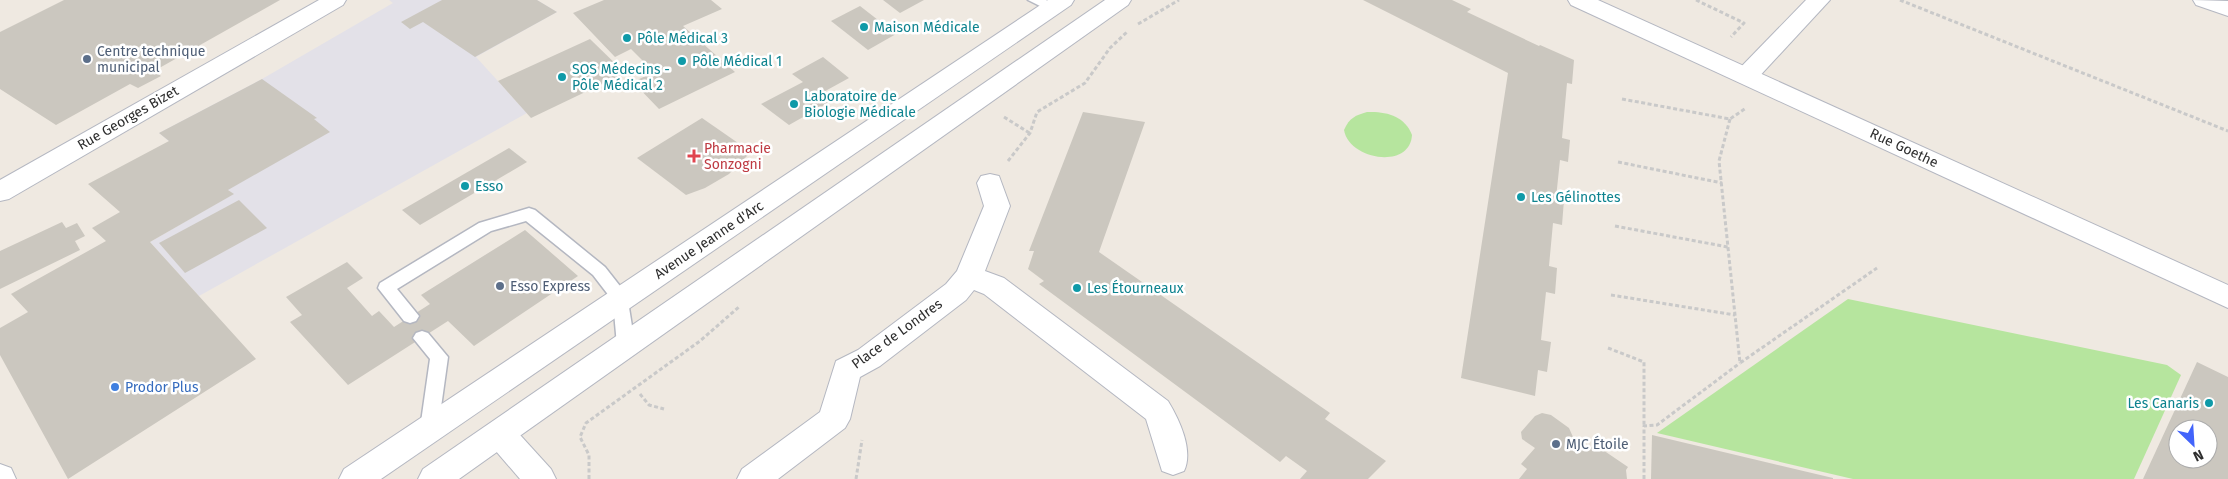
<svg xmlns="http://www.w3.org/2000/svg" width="2228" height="479" font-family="'Fira Sans',sans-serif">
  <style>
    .industrial { fill: #e3e1e8 }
    .green { fill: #b6e59e }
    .building { fill: #cbc7bf; fill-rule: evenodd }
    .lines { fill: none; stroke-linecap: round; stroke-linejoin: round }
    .service-casing { stroke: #b4b7c1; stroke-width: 3 }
    .minor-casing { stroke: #b4b7c1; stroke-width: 2 }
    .tertiary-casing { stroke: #b4b7c1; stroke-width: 2 }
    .secondary-casing { stroke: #b4b7c1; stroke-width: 2 }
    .path { stroke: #c9c9c9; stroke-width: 3; stroke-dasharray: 4 2.5; stroke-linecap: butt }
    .service { fill: #fff; fill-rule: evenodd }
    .minor { fill: #fff; fill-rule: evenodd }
    .tertiary { fill: #fff; fill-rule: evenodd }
    .secondary { fill: #fff; fill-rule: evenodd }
    .culture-dot { fill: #0f9aa8; stroke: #fff; stroke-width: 2 }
    .service-dot { fill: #5c6f8a; stroke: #fff; stroke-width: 2 }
    .health-dot { fill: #e0444e; stroke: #fff; stroke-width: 2 }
    .shop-dot { fill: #3f7fe0; stroke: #fff; stroke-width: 2 }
    .labels { text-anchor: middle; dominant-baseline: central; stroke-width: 5; stroke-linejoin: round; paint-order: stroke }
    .culture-label { font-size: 14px; fill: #0d838f; stroke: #fff; text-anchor: start }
    .service-label { font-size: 14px; fill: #4e5e75; stroke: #fff; text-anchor: start }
    .street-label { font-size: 14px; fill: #2e2e2e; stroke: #fff }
    .health-label { font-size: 14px; fill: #be3a42; stroke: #fff; text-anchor: start }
    .shop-label { font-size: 14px; fill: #366cbe; stroke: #fff; text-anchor: start }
  </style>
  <rect width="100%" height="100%" fill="#efe9e1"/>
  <path class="industrial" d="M 389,0 L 537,0 L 557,12 L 476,57 L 527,113 L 199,296 L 150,242 L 233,194 L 159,133 L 262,79 L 393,3 Z"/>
  <g class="green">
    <path d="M 1367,112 C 1386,111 1405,116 1412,135 C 1410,170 1349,160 1344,130 C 1349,118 1356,115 1367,112 Z"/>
    <path d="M 1848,299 L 2167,365 L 2181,375 L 2134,479 L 1853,479 L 1657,433 Z"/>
  </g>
  <g class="building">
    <path d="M 64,0 L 280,0 L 154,71 L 161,76 L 138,88 L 130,84 L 56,125 L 0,89 L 0,32 Z"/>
    <path d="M 442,0 L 537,0 L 557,12 L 475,57 L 423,22 L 410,29 L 401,22 Z"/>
    <path d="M 604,0 L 711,0 L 722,9 L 683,26 L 735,72 L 659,109 L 633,82 L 654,72 L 631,49 L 615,57 L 573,13 Z"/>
    <path d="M 883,0 L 924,0 L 900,13 Z"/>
    <path d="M 1363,0 L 1452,0 L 1471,9 L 1467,12 L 1539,46 L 1540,45 L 1574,60 L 1572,84 L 1567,83 L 1562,138 L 1570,140 L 1568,162 L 1560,160 L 1556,198 L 1564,200 L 1562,225 L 1553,223 L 1549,266 L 1557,268 L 1555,294 L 1546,292 L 1541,340 L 1551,342 L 1547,372 L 1538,370 L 1535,396 L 1461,378 L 1508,73 Z"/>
    <path d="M 860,6 L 896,34 L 868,50 L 831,21 Z"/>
    <path d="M 590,39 L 625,73 L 531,118 L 498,81 Z"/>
    <path d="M 823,57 L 849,78 L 818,95 L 828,103 L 789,125 L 761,104 L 803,82 L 792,74 Z"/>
    <path d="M 262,79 L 317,118 L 314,119 L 330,132 L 228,190 L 234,194 L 150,242 L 256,359 L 68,479 L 0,355 L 0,328 L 28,312 L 11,294 L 106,241 L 92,228 L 120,212 L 88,184 L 169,141 L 159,133 Z"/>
    <path d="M 1083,112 L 1145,122 L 1099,252 L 1330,413 L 1325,419 L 1386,461 L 1368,479 L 1300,479 L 1307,471 L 1286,456 L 1280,462 L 1039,284 L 1044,281 L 1028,269 L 1034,251 L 1029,251 Z"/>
    <path d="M 702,118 L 751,152 L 729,174 L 705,188 L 686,195 L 637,158 Z"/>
    <path d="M 509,148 L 527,162 L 420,225 L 402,210 Z"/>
    <path d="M 239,200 L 267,228 L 185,273 L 159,243 Z"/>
    <path d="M 62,222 L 66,228 L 77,223 L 85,236 L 75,241 L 80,250 L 0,289 L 0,251 Z"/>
    <path d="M 525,230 L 578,276 L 474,346 L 448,321 L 348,385 L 290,322 L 302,315 L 286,297 L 347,262 L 363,278 L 347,288 L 372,316 L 379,311 L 394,327 L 430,304 L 421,295 Z"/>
    <path d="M 2197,362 L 2228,377 L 2228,479 L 2143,479 ZM 2178,429 L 2208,429 L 2208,459 L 2178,459 Z"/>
    <path d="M 1542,413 L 1551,415 L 1569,428 L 1573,437 L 1589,449 L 1592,447 L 1600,448 L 1628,467 L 1626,470 L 1627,479 L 1519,479 L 1527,469 L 1521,464 L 1535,448 L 1522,439 L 1521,432 L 1535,416 Z"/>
    <path d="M 1652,435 L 1833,478 L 1833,479 L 1651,479 Z"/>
  </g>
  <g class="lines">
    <defs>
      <g id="service">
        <path d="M 1028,0 L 1046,0 L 1059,8 L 1052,12 Z"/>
        <path d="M 529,208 L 535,210 L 605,267 L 627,295 L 635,345 L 632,350 L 626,352 L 620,350 L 617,345 L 613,301 L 593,275 L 526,221 L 491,231 L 397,289 L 419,316 L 416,321 L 410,323 L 404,321 L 378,288 L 380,283 L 479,223 Z"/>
        <path d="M 422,331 L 428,333 L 448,357 L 438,429 L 436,434 L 429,437 L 422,434 L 420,429 L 430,359 L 413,338 L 416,333 Z"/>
      </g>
      <g id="minor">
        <path d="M 319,0 L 346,0 L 343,5 L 9,199 L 0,201 L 0,180 Z"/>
        <path d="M 1806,0 L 1830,0 L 1755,81 L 1746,84 L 1737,81 L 1734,76 L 1737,71 Z"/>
        <path d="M 2193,0 L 2228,1 L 2228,16 L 2196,5 Z"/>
        <path d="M 990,174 L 999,176 L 1010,206 L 985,271 L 1004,278 L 1168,401 C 1179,419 1194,450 1184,471 L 1173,475 L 1162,471 L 1146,419 L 984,294 L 974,290 L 966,300 L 880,366 L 860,377 L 850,419 L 845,428 L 778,479 L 737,479 L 742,469 L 820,412 L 836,361 L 858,350 L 946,284 L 957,271 L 984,206 L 977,183 L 981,176 Z"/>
        <path d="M 500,421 L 511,425 L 551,469 L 556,479 L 520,479 L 489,443 L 484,434 L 489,425 Z"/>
        <path d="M 0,464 L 11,468 L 16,479 L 0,479 Z"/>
      </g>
      <path id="tertiary" d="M 1568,0 L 1598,0 L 2228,285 L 2228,308 L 1571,5 Z"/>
      <g id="secondary">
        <path d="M 1048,0 L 1074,0 L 1071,5 L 381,479 L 339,479 L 344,469 Z"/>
        <path d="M 1105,0 L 1131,0 L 1128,5 L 459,479 L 418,479 L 423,469 Z"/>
      </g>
    </defs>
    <use href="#service" class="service-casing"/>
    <use href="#minor" class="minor-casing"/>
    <use href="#tertiary" class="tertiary-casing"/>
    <use href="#secondary" class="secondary-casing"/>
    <g class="path">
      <path d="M 1696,0 L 1744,23 L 1731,37"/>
      <path d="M 1900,0 L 2228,131"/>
      <path d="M 1138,24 L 1179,0"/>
      <path d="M 1622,99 L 1730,119 L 1746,108"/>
      <path d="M 1004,117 L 1031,134"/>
      <path d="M 1730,119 L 1719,161 L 1740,363 L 1877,268"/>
      <path d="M 1008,161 L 1030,133 L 1037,112 L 1085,83 L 1110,48 L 1127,32"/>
      <path d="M 1618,162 L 1722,183"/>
      <path d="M 1615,226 L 1728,247"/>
      <path d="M 1611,295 L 1735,315"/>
      <path d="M 1608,348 L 1644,362 L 1644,426"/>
      <path d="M 640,394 L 649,405 L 664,409"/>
      <path d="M 589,479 L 589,455 L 580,437 L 586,423 L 700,341 L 740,306"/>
      <path d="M 856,479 L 862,440"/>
      <path d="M 1644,479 L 1644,426 L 1657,425 L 1740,363"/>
    </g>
    <use href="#service" class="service"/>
    <use href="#minor" class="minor"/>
    <use href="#tertiary" class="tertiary"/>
    <use href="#secondary" class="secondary"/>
  </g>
  <g class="culture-dot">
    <circle cx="864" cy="27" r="5"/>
    <circle cx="627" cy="38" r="5"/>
    <circle cx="682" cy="61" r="5"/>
    <circle cx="562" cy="77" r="5"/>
    <circle cx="794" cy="104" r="5"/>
    <circle cx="465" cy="186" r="5"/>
    <circle cx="1521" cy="197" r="5"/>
    <circle cx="1077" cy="288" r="5"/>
    <circle cx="2209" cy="403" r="5"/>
  </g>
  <g class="service-dot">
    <circle cx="87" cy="59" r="5"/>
    <circle cx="500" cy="286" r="5"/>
    <circle cx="1556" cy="444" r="5"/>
  </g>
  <path class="health-dot" d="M691.5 148.5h5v5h5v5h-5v5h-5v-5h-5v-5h5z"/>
  <circle class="shop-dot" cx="115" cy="387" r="5"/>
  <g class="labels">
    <g class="culture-label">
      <text x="874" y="27">Maison Médicale</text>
      <text x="637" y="38">Pôle Médical 3</text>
      <text x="692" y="61">Pôle Médical 1</text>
      <text x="572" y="69">SOS Médecins -<tspan x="572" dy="16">Pôle Médical 2</tspan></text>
      <text x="804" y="96">Laboratoire de<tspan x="804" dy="16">Biologie Médicale</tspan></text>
      <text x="475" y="186">Esso</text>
      <text x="1531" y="197">Les Gélinottes</text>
      <text x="1087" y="288">Les Étourneaux</text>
      <text x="2199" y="403" text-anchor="end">Les Canaris</text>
    </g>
    <g class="service-label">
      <text x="97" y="51">Centre technique<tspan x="97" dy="16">municipal</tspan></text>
      <text x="510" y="286">Esso Express</text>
      <text x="1566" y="444">MJC Étoile</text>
    </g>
    <g class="street-label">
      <text transform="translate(128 118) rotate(-30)">Rue Georges Bizet</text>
      <text transform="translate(1904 148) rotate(25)">Rue Goethe</text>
      <text transform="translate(709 240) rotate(-34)">Avenue Jeanne d'Arc</text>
      <text transform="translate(897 334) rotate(-36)">Place de Londres</text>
    </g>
    <g class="health-label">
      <text x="704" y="148">Pharmacie<tspan x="704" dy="16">Sonzogni</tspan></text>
    </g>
    <g class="shop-label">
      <text x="125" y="387">Prodor Plus</text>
    </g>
  </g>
  <g transform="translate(2193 444) rotate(155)"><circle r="24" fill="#ffffff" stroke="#ababab"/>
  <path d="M0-4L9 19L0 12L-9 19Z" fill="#4264fb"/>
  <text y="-8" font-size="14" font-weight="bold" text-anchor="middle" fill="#2e2e2e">N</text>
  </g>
</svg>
